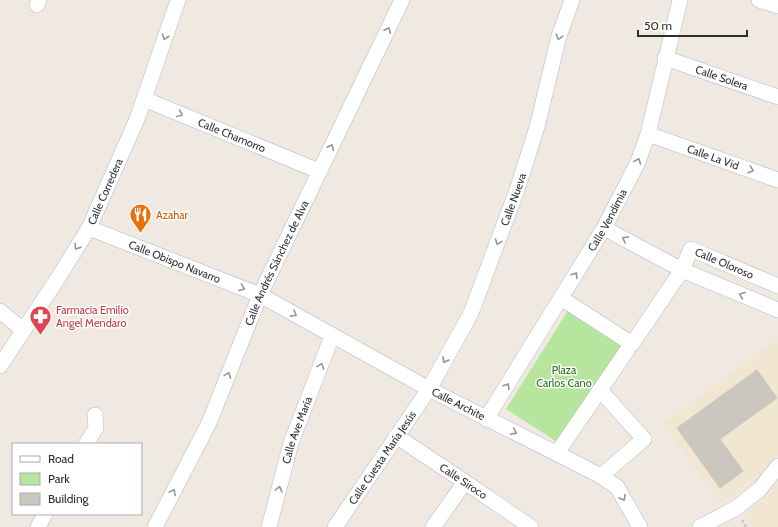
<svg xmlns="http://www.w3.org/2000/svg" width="778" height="527" font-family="Cabin,sans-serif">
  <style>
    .education { fill: #f0e6d1 }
    .green { fill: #b6e59e }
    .building { fill: #cbc7bf; stroke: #cbc5ba }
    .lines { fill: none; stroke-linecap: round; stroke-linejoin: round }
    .minor-casing { stroke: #b4b7c1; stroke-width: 16 }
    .path { stroke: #c9c9c9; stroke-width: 2.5; stroke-dasharray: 3 2; stroke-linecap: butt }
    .minor { stroke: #fff; stroke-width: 15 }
    .oneway { stroke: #969696 }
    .labels { text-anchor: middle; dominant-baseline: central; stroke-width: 3; stroke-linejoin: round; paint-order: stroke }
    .street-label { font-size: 11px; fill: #2e2e2e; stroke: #fff }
    .food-label { font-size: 11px; fill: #c56008; stroke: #fff; text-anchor: start }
    .health-label { font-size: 11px; fill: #be3a42; stroke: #fff; text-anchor: start }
    .park-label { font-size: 11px; fill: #2c6e1b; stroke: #fff }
  </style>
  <rect width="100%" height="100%" fill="#efe9e1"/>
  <g class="education">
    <path d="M 778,337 L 778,453 L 756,483 L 720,503 L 663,424 Z"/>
    <path d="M 778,482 L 778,527 L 752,527 L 744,512 L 769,494 Z"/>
  </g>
  <path class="green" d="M 569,309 L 623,343 L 559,443 L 506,409 Z"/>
  <path class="building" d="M 757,370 L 777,398 L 720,439 L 743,471 L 720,488 L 677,428 Z"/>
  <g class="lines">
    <defs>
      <g id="minor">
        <path d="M 759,0 L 778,6"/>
        <path d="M 37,5 L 39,0"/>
        <path id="s1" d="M 665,58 L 778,97"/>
        <path id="s2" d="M 144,99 L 319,171"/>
        <path id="s3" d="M 648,134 L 778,180"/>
        <path id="s4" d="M 89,228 L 260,295 L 429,389 L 599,475 L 617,487 L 640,527"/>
        <path d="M 604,228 L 682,270 L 778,310"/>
        <path id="s5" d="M 561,298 L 632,344 L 682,270 L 691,249 L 778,286"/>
        <path d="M 0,311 L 23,330"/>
        <path id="s6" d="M 0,366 L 58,278 L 89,228 L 137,119 L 178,0"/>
        <path d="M 600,390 L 644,439 L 601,476"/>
        <path id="s7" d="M 486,419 L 604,228 L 638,162 L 648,134 L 680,0"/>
        <path id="s8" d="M 396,436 L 465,482 L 531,527"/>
        <path d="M 86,444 L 96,428 L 95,415"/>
        <path d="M 557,453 L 628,349"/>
        <path d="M 38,527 L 45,514"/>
        <path id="s9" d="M 155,527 L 209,423 L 260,295 L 402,0"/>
        <path id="s10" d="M 269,527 L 291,443 L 332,336"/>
        <path id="s11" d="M 335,527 L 429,389 L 471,313 L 517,190 L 537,127 L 559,36 L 572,0"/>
        <path d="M 433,527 L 465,482"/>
        <path d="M 700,527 L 736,508 L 760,489 L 778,466"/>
      </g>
    </defs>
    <use href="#minor" class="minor-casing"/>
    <path class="path" d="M 742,520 L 746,527"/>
    <use href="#minor" class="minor"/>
  </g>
  <defs><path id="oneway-chevron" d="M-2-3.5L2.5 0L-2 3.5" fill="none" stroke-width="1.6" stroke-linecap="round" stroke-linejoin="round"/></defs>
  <g class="oneway">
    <use href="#oneway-chevron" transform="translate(388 30) rotate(-64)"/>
    <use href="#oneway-chevron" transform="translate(165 37) rotate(109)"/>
    <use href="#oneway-chevron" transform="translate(559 37) rotate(106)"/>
    <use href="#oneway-chevron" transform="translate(180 114) rotate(22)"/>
    <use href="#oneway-chevron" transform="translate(331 147) rotate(-64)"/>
    <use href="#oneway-chevron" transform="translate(638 161) rotate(-68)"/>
    <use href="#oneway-chevron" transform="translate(751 170) rotate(19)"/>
    <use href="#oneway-chevron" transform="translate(625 239) rotate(-152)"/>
    <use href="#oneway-chevron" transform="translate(498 242) rotate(110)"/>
    <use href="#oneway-chevron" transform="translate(77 247) rotate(122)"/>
    <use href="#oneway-chevron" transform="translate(575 275) rotate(-58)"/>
    <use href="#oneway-chevron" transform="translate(242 288) rotate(22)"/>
    <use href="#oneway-chevron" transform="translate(742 295) rotate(-157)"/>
    <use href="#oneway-chevron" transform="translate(294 314) rotate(29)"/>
    <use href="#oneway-chevron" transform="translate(445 360) rotate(119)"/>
    <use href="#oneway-chevron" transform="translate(321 366) rotate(-69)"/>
    <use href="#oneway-chevron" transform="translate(228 375) rotate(-69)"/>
    <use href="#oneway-chevron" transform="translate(507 386) rotate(-58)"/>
    <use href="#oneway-chevron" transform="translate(514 432) rotate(26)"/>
    <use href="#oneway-chevron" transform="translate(279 489) rotate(-75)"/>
    <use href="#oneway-chevron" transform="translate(173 492) rotate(-62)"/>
    <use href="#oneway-chevron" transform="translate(623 498) rotate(60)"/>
  </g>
  <defs>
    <symbol id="restaurant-pin" viewBox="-11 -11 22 30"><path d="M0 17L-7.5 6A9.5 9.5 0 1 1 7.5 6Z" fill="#e8710a" stroke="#fff"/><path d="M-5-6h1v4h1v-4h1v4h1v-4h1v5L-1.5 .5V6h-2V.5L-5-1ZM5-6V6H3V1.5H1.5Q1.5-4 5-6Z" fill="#fff"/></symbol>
    <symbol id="pharmacy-pin" viewBox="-11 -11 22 30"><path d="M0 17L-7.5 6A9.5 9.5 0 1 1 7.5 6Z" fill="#e0444e" stroke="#fff"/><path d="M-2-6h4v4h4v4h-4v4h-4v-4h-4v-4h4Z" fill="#fff"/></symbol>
  </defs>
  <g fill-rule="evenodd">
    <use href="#restaurant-pin" x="128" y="202" width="25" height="34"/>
    <use href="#pharmacy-pin" x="28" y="304" width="25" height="34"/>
  </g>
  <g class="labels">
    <g class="street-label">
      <text stroke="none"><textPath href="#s1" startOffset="60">Calle Solera</textPath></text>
      <text stroke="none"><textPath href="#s2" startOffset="95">Calle Chamorro</textPath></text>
      <text stroke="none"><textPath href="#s3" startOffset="69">Calle La Vid</textPath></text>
      <text stroke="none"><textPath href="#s6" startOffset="204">Calle Corredera</textPath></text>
      <text stroke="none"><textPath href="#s11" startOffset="375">Calle Nueva</textPath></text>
      <text stroke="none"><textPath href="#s7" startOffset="233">Calle Vendimia</textPath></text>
      <text stroke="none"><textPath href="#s4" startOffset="92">Calle Obispo Navarro</textPath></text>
      <text stroke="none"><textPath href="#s9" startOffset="291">Calle Andrés Sánchez de Alva</textPath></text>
      <text stroke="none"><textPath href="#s5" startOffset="233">Calle Oloroso</textPath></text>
      <text stroke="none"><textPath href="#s4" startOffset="410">Calle Archite</textPath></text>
      <text stroke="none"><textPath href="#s10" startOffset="101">Calle Ave María</textPath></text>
      <text stroke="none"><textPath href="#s11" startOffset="84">Calle Cuesta María Jesús</textPath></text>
      <text stroke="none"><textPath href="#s8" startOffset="81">Calle Siroco</textPath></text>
    </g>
    <g class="food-label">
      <text x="156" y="215">Azahar</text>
    </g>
    <g class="health-label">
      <text x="56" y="310">Farmacia Emilio<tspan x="56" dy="13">Angel Mendaro</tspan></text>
    </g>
    <g class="park-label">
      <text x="564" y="370">Plaza<tspan x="564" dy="13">Carlos Cano</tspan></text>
    </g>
  </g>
  <rect x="12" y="443" width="130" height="72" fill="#ffffff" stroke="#ababab"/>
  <rect x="20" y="456" width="20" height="6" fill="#ffffff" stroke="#ababab"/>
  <text x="48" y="463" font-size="12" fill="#2e2e2e">Road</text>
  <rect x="20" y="473" width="20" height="12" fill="#b6e59e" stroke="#ababab"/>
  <text x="48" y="483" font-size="12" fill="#2e2e2e">Park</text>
  <rect x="20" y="493" width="20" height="12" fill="#cbc7bf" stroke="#ababab"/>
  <text x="48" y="503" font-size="12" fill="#2e2e2e">Building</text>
  <path d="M638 30v6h109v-6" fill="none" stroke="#2e2e2e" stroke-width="2"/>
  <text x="644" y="30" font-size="12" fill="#2e2e2e" stroke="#ffffff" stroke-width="3" paint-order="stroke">50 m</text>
</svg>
